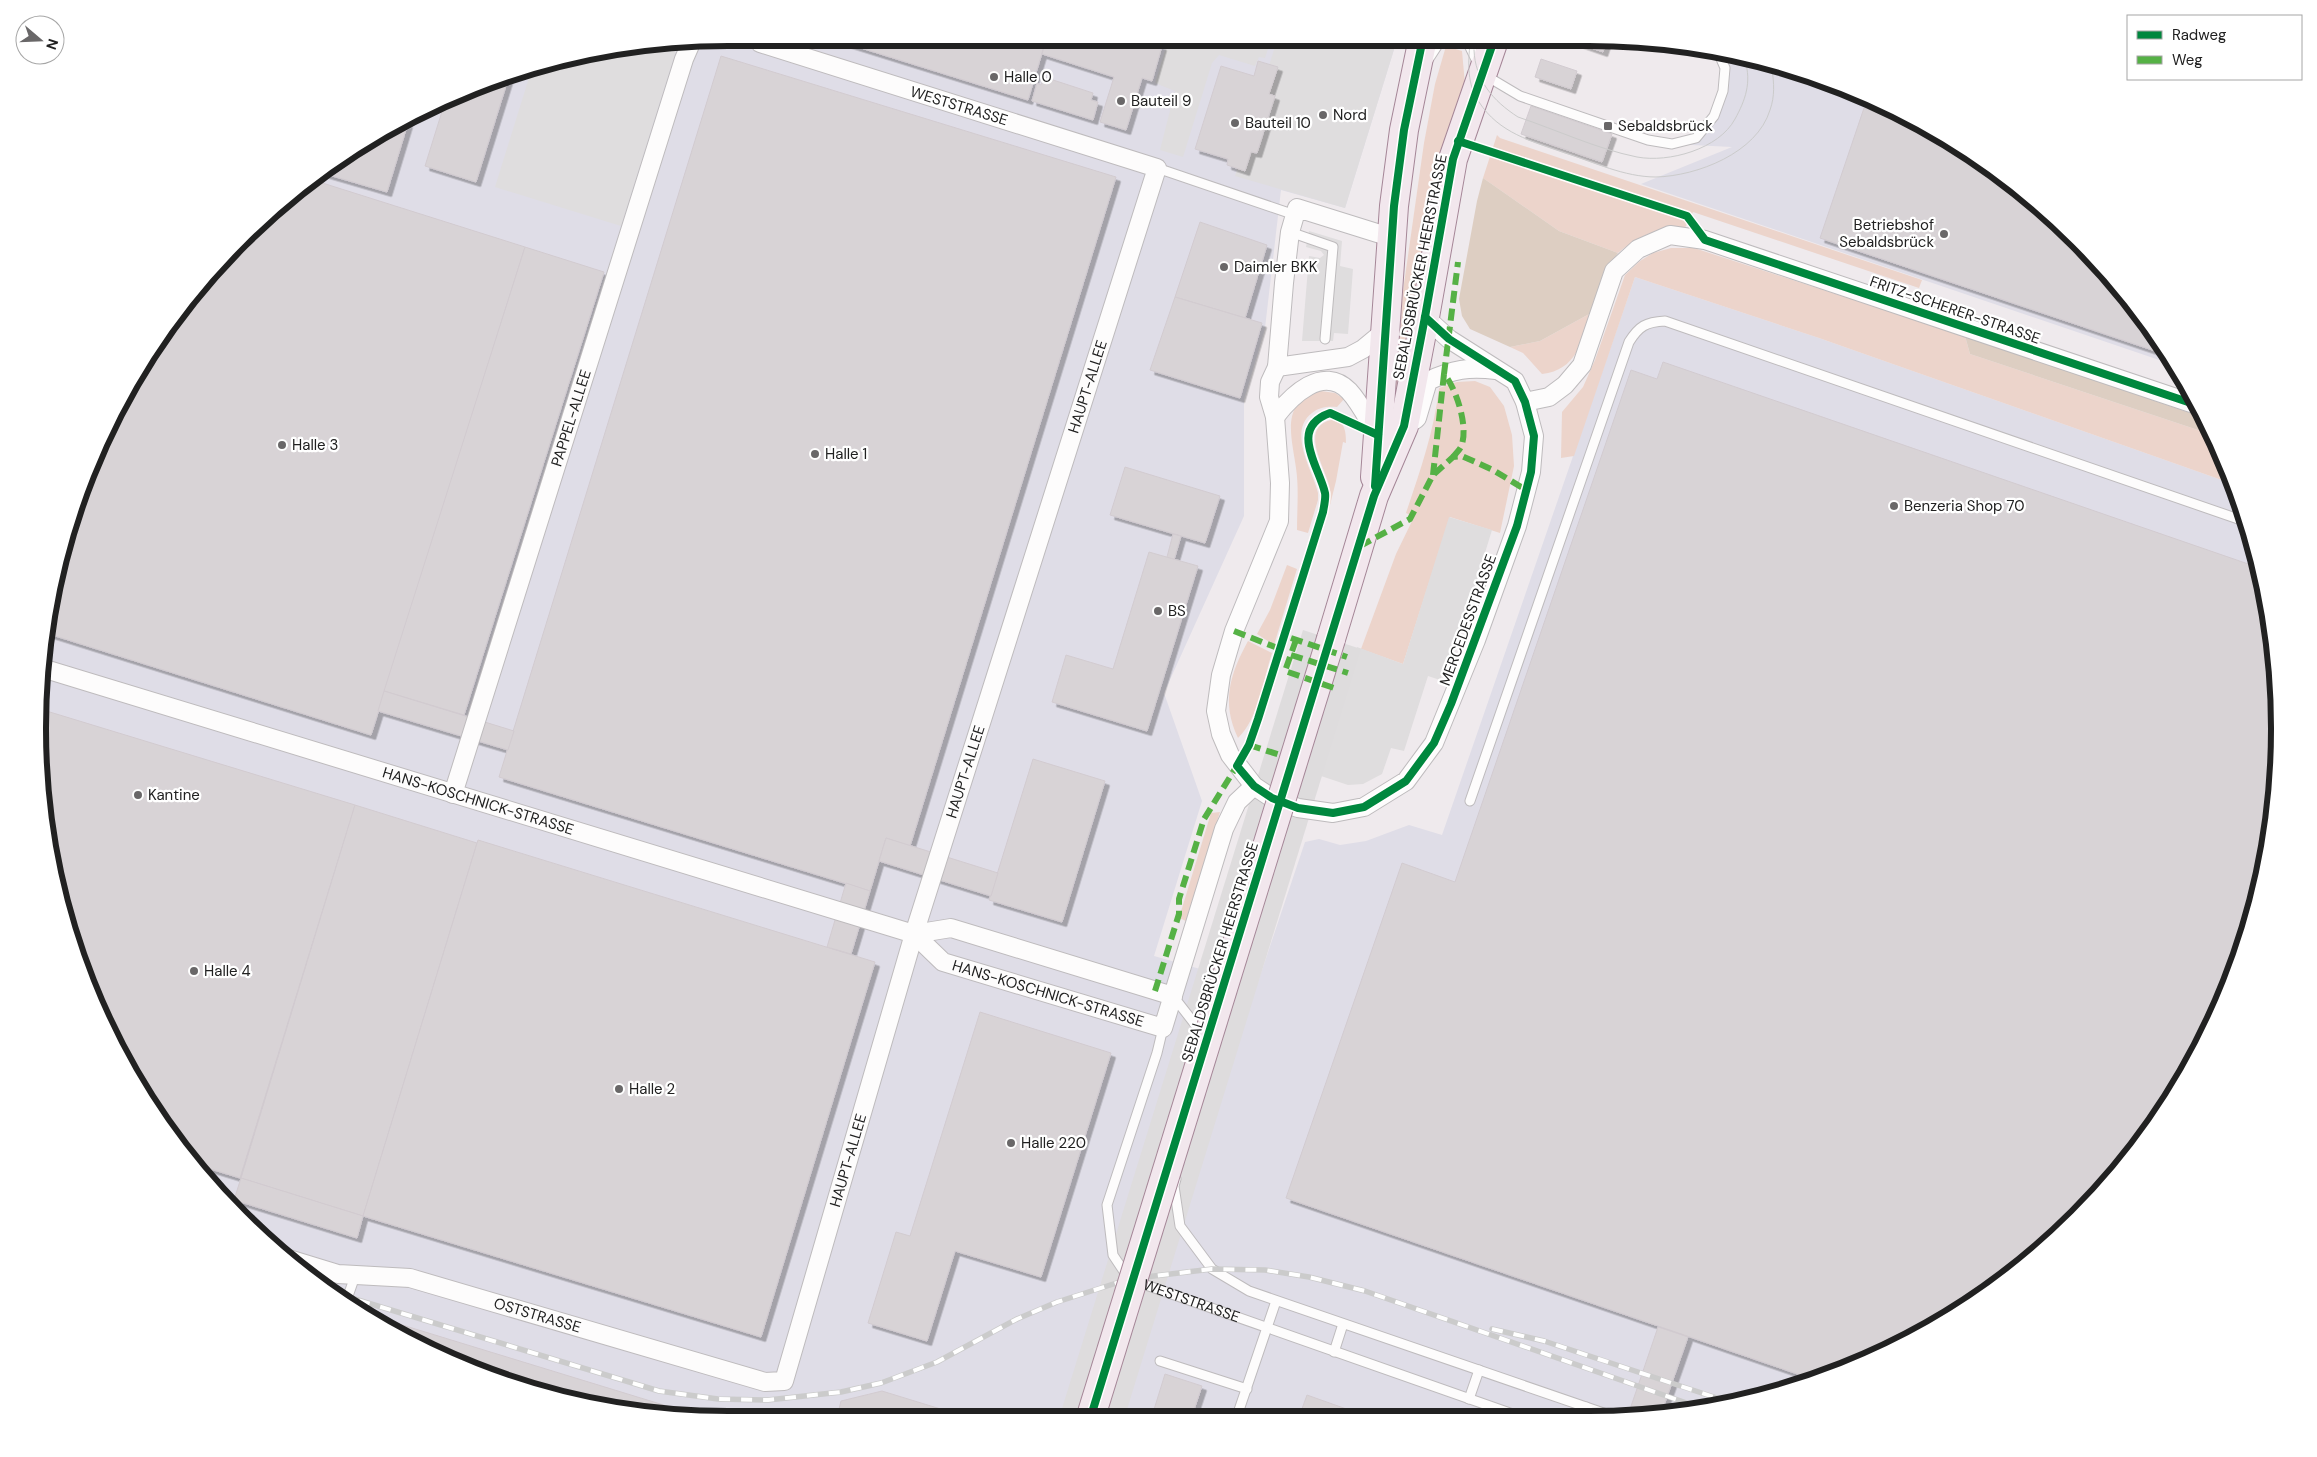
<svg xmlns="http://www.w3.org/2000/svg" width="2317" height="1457" font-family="'DM Sans',sans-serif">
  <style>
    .industrial { fill: #dfdde7 }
    .grass { fill: #ecd4cb }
    .forest { fill: #ddcec2 }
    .parking { fill: #dfddde }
    .pier { fill: #dedcdd }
    .building { fill: #d8d3d6; stroke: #d2cbd0; filter: url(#shadow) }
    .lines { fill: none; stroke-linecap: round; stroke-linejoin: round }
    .lane-casing { stroke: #bebbbd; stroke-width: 11 }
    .street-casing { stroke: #bebbbd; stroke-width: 20 }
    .primary-casing { stroke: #a58697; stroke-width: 30 }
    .lane { stroke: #fdfcfc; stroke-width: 9 }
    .street { stroke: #fdfcfc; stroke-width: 18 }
    .primary { stroke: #f2e7ed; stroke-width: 28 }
    .tram { stroke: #cbcbcb; stroke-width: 1 }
    .rail-casing { stroke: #cbcbcb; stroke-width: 5.5 }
    .rail { stroke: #fff; stroke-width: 4; stroke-dasharray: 11; stroke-linecap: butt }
    .primary-bridge-casing { stroke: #a58697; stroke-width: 30; stroke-linecap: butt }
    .primary-bridge { stroke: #f2e7ed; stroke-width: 28 }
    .quiet { stroke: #55b145; stroke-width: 6; stroke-dasharray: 12 6; stroke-linecap: butt }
    .cycleway-casing { stroke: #fff; stroke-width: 11 }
    .cycleway { stroke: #00873e; stroke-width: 8 }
    .poi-dot { fill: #696768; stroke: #fff; stroke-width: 2 }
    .labels { text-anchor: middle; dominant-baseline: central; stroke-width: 4.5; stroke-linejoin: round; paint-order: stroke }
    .poi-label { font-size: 15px; fill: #212121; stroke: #fff; text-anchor: start }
    .street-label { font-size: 15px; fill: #212121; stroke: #fff }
    .rim { fill: none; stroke: #212121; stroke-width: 6 }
  </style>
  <defs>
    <filter id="shadow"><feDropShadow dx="4.5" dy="4.5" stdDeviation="0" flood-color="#0004"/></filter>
  </defs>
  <rect width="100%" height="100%" fill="#efeaed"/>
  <g class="industrial">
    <path d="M 638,43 L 1396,43 L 1345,208 L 1281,190 L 1265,328 L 1244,399 L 1244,516 L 1164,693 L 1202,801 L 1154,956 L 1257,985 L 1305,842 L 1319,839 L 1340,845 L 1366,841 L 1409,825 L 1442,835 L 1635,277 L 1819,338 L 2233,484 L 2243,507 L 2274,639 L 2256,908 L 2208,1034 L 2137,1149 L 2009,1277 L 1894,1348 L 1768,1396 L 1634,1418 L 639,1414 L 464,1367 L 308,1277 L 209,1184 L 154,1113 L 109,1034 L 61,908 L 43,818 L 39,684 L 74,506 L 180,308 L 240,240 L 344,154 L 507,74 Z"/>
    <path d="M 1719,54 L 1853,90 L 2009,180 L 2108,273 L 2174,365 L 1641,184 L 1732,147 L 1672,144 L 1696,138 L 1714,116 L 1723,91 Z"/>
  </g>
  <g class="grass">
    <path d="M 1446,46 L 1462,51 L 1465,84 L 1398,389 L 1395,389 L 1403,291 L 1424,143 L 1435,84 Z"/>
    <path d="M 1497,135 L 1500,138 L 1922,280 L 1919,288 L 1693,212 L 1685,228 C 1655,229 1641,234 1618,253 L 1559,231 L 1483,178 Z"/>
    <path d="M 1671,248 L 1694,248 L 1965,336 L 1970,354 L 2210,434 L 2233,484 L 1819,338 L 1635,277 L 1574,456 L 1561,458 L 1562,412 L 1583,387 L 1595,360 L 1625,275 L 1640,261 L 1653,253 Z"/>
    <path d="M 1591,313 C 1581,342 1577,370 1542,374 L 1523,353 L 1510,347 L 1540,341 Z"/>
    <path d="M 1475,381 L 1490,387 L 1504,406 L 1512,435 L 1514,466 L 1500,533 L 1450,517 L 1403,664 L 1361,649 L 1396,554 L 1414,517 L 1406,513 C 1420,471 1434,432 1439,388 L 1457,382 Z"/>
    <path d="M 1321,391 L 1335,393 L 1344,399 L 1337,407 C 1328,406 1319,407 1312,413 C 1287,432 1313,471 1318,493 L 1318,500 L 1308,533 L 1297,530 C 1297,509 1299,488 1296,468 C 1292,437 1279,401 1321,391 Z"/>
    <path d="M 1331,420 C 1345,420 1346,431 1346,443 L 1343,442 L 1336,481 L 1328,513 C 1329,505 1331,496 1330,489 C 1326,468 1298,428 1331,420 Z"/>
    <path d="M 1287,565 L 1297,569 L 1274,645 L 1257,634 L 1270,610 Z"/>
    <path d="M 1248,641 L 1272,653 C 1263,680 1259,718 1238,738 C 1221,702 1230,674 1248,641 Z"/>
    <path d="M 1220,812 L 1186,921 L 1179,918 L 1211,813 Z"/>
  </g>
  <g class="forest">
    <path d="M 1483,178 L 1559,231 L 1618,253 L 1605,271 L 1591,313 L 1540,341 L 1510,347 L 1470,329 L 1462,316 L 1459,299 L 1477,201 Z"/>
    <path d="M 1965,336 L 2202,417 L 2210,434 L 1970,354 Z"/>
  </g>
  <g class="parking">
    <path d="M 638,43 L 678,44 L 621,226 L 495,187 L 532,68 Z"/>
    <path d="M 1188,43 L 1270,43 L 1265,58 L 1259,57 L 1255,66 L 1219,55 L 1212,63 L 1183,157 L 1160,150 L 1175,91 L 1155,83 L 1166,47 L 1186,49 Z"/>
    <path d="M 1276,43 L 1396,43 L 1345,208 L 1235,176 Z"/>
    <path d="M 1309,231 L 1342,241 L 1340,266 L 1353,269 L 1348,334 L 1334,333 L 1333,341 L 1302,341 L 1309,256 L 1320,258 L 1324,255 L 1321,251 L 1306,247 Z"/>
    <path d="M 1449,517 L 1492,530 L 1468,608 L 1440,680 L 1428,676 L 1404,751 L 1391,748 L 1382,774 L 1363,784 L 1348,785 L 1315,774 L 1357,647 L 1403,664 Z"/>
  </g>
  <path class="pier" d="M 1303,630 L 1361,649 L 1125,1416 L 1060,1415 Z"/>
  <g class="building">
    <path d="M 845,43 L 1045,43 L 1028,100 Z"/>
    <path d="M 1045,43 L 1153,43 L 1162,46 L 1152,81 L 1142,78 L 1126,130 L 1100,122 L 1114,77 L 1042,54 Z"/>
    <path d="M 1577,43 L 1606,43 L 1603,52 Z"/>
    <path d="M 721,56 L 1116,177 L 910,846 L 886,838 L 870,891 L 499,777 Z"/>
    <path d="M 1541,59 L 1577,71 L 1571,89 L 1535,77 Z"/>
    <path d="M 1258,61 L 1278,67 L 1269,94 L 1275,96 L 1257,153 L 1251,152 L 1245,171 L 1227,165 L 1228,159 L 1195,149 L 1221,66 L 1254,76 Z"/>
    <path d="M 510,73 L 476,182 L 425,166 L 444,105 Z"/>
    <path d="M 1044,77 L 1093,93 L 1091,100 L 1098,102 L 1093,120 L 1032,101 L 1037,83 L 1041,85 Z"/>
    <path d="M 1531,106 L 1612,134 L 1602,162 L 1521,134 Z"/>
    <path d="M 1864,108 L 1915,126 L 2009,180 L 2108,273 L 2167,355 L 1820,238 Z"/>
    <path d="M 408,123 L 387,192 L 322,173 L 344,154 Z"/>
    <path d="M 313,180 L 525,247 L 371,735 L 49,634 L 74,506 L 130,383 L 180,308 L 240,240 Z"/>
    <path d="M 1200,222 L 1267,245 L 1245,318 L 1175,297 Z"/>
    <path d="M 525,247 L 604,272 L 464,715 L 384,691 Z"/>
    <path d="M 1175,297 L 1262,323 L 1240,398 L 1150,370 Z"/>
    <path d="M 1663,362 L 2257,567 L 2274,639 L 2278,774 L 2256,908 L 2208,1034 L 2137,1149 L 2009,1277 L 1894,1348 L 1812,1379 L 1286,1198 L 1402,863 L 1455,882 L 1631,370 L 1657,379 Z"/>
    <path d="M 1125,467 L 1220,496 L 1205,543 L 1110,515 Z"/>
    <path d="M 1173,534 L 1181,536 L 1174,560 L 1167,557 Z"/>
    <path d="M 1149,552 L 1198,566 L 1147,731 L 1052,702 L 1066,655 L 1113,669 Z"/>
    <path d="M 384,691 L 514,731 L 508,750 L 378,711 Z"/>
    <path d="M 40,709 L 355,805 L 240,1178 L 194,1164 L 154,1113 L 109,1034 L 61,908 L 43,818 Z"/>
    <path d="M 1033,759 L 1105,781 L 1062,922 L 989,900 Z"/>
    <path d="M 355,805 L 477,843 L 363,1216 L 241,1178 Z"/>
    <path d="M 886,838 L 998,873 L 991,896 L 879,861 Z"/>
    <path d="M 478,840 L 875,962 L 761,1337 L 363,1216 Z"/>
    <path d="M 846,883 L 870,891 L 851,954 L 827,947 Z"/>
    <path d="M 980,1012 L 1111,1053 L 1041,1277 L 955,1251 L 927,1341 L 868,1323 L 896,1232 L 910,1236 Z"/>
    <path d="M 241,1178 L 363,1216 L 357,1238 L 234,1200 Z"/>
    <path d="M 386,1320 L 693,1414 L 639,1414 L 464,1367 L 386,1322 Z"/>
    <path d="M 1658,1327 L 1688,1337 L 1661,1414 L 1627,1418 Z"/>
    <path d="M 1165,1374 L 1202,1386 L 1192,1416 L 1152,1416 Z"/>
    <path d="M 882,1391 L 957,1414 L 957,1415 L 857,1415 L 839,1409 L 841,1401 Z"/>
    <path d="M 1307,1395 L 1369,1417 L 1299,1417 Z"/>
  </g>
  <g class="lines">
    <defs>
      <g id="lane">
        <path d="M 1468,43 L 1483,74 L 1520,96 L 1648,140 L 1672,144 L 1696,138 L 1714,116 L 1723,91 L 1725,68 L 1719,54"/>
        <path d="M 1428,60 L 1439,43"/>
        <path d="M 1157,168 L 1295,215"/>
        <path d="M 1290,232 L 1333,247 L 1325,339"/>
        <path d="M 1470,801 L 1629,342 C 1639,326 1646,322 1665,321 L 2247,522"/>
        <path d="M 1173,996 L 1201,1032 L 1200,1035"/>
        <path id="s1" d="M 1163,1028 L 1157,1053 L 1107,1205 L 1113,1255 L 1129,1279 L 1524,1418"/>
        <path d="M 1176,1179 L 1174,1186 L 1180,1226 L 1212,1269 L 1249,1291 L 1618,1418"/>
        <path d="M 347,1299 L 355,1276"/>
        <path d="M 1334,1352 L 1343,1324"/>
        <path d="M 1160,1361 L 1247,1389"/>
        <path d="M 1469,1399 L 1479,1370"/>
        <path d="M 1237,1416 L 1276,1301"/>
        <path d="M 1582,1418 L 1586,1407"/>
      </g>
      <g id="street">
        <path d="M 1393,238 L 1297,208 L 1290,232 L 1284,283 L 1277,367 L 1270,382 L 1269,397 L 1275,417 L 1280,483 L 1279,521 L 1234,631 L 1221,675 L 1216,711 L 1221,734 L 1230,755 L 1254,786 L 1272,798 L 1298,808 L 1333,813 L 1364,807 L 1406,781 L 1434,743 L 1476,640 L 1517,526 L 1531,472 L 1534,436 L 1525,402 L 1515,381 L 1449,339 L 1425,317"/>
        <path d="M 1277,367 L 1348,357 L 1363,349 L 1386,330"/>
        <path d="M 1525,402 L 1549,397 L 1565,385 L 1582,365 L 1614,271 L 1638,249 L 1670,235 L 1705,240 L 2197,405"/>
        <path d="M 1275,417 C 1291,396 1323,364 1349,391 C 1361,404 1368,420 1377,434"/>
        <path d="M 1415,420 L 1417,418 L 1428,381 C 1453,369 1469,367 1496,370"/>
        <path id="s2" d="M 42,668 L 914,934 L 951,928 L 1173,996"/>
        <path id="s3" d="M 453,794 L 684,59 L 691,43"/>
        <path id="s4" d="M 914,934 L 943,962 L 1163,1028 L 1224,829 L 1237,802 L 1254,786"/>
        <path id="s5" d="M 289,1259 L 338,1274 L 410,1278 L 765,1382 L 784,1381 L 914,934 L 1157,168 L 760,43"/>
      </g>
      <g id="primary">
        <path d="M 1375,477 L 1394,206 L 1404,130 L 1422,43"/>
        <path d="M 1331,639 L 1374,496 L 1404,426 L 1425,317 L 1453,159 L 1493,43"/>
      </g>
    </defs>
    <use href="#lane" class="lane-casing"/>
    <use href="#street" class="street-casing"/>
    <use href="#primary" class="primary-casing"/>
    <use href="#lane" class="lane"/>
    <use href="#street" class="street"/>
    <use href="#primary" class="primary"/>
    <g class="tram">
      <path d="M 1470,43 C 1468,63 1467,85 1479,102 C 1499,133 1531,141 1565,153 C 1594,162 1624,177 1656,177 C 1697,176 1757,153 1770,110 C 1775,96 1774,83 1772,69"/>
      <path d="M 1474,50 C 1475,80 1493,101 1518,117 C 1557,130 1597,149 1637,157 C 1669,163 1719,149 1735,119 C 1745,101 1752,82 1745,61"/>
    </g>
    <defs>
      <g id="rail">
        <path d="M 712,45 L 713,43"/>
        <path d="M 338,1294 L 659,1391 L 718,1399 L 768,1400 L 841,1392 L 881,1383 L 937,1362 L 1017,1319 L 1057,1302 L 1129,1279 L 1212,1269 L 1265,1270 L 1309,1277 L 1365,1291 L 1698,1407"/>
        <path d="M 1492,1329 L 1544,1341 L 1729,1402"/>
      </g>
    </defs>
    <use href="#rail" class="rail-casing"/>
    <use href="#rail" class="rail"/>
    <defs>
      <path id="primary-bridge" d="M 1091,1416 L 1331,639"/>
    </defs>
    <use href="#primary-bridge" class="primary-bridge-casing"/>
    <use href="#primary-bridge" class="primary-bridge"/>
    <g class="quiet">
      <path d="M 1453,457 C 1456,453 1461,449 1462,444 C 1468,425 1456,388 1444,374 L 1458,262"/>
      <path d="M 1433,475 L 1444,374"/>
      <path d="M 1360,546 L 1410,519 L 1433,475 L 1453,457 L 1462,456 L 1493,470 L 1526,490"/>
      <path d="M 1234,631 L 1280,649"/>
      <path d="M 1291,638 L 1347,657"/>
      <path d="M 1296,640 L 1285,671 L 1337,689"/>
      <path d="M 1291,655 L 1348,673"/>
      <path d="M 1249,745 L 1280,755"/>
      <path d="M 1155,991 L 1179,914 L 1179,899 L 1204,819 L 1238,764"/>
    </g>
    <defs>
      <g id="cycleway">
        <path d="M 1458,141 L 1687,216 L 1705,240 L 2197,405"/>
        <path d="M 1378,435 L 1330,413 C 1288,428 1319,466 1325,493 C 1326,498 1324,506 1323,512 L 1258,719 L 1249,745 L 1237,766 L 1254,786 L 1272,798 L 1298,808 L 1333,813 L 1364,807 L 1406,781 L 1434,743 L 1451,704 L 1517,526 L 1531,472 L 1534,436 L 1525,402 L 1515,381 L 1449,339 L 1425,317"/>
        <path d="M 1375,486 L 1394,206 L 1404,130 L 1422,43"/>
        <path d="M 1091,1416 L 1374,496 L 1404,426 L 1425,317 L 1453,159 L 1493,43"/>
      </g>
    </defs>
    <use href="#cycleway" class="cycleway-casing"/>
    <use href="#cycleway" class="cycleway"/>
  </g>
  <g class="poi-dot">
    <circle cx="994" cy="77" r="5"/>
    <circle cx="1121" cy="101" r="5"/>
    <circle cx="1323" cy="115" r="5"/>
    <circle cx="1235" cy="123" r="5"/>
    <rect x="1603" y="121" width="10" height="10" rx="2.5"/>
    <circle cx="1944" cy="234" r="5"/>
    <circle cx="1224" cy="267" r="5"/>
    <circle cx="282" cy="445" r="5"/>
    <circle cx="815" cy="454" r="5"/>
    <circle cx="1894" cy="506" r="5"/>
    <circle cx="1158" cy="611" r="5"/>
    <circle cx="138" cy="795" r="5"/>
    <circle cx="194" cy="971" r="5"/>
    <circle cx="619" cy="1089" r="5"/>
    <circle cx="1011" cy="1143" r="5"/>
  </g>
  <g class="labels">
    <g class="poi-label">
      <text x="1004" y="77">Halle 0</text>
      <text x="1131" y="101">Bauteil 9</text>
      <text x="1333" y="115">Nord</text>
      <text x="1245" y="123">Bauteil 10</text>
      <text x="1618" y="126">Sebaldsbrück</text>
      <text x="1934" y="225" text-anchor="end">Betriebshof<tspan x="1934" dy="17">Sebaldsbrück</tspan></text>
      <text x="1234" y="267">Daimler BKK</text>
      <text x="292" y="445">Halle 3</text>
      <text x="825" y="454">Halle 1</text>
      <text x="1904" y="506">Benzeria Shop 70</text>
      <text x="1168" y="611">BS</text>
      <text x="148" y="795">Kantine</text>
      <text x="204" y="971">Halle 4</text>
      <text x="629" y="1089">Halle 2</text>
      <text x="1021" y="1143">Halle 220</text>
    </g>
    <g class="street-label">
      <text transform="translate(959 106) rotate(17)">WESTSTRASSE</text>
      <text transform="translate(1420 267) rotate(-79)">SEBALDSBRÜCKER HEERSTRASSE</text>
      <text transform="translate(1955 310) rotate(19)">FRITZ-SCHERER-STRASSE</text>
      <text stroke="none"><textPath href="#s5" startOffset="1552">HAUPT-ALLEE</textPath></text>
      <text stroke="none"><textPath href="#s3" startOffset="394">PAPPEL-ALLEE</textPath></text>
      <text transform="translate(1468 620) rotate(-70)">MERCEDESSTRASSE</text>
      <text stroke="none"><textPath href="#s5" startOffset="1148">HAUPT-ALLEE</textPath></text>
      <text stroke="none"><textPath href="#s2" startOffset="456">HANS-KOSCHNICK-STRASSE</textPath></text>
      <text transform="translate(1220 952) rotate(-73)">SEBALDSBRÜCKER HEERSTRASSE</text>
      <text stroke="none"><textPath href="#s4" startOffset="150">HANS-KOSCHNICK-STRASSE</textPath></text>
      <text stroke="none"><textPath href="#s5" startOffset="742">HAUPT-ALLEE</textPath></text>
      <text stroke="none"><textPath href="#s1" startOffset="331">WESTSTRASSE</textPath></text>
      <text stroke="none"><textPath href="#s5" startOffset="256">OSTSTRASSE</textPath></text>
    </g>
  </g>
  <path d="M0 0H2317V1457H0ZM728 46H1589A682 682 0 0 1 2271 728V729A682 682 0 0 1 1589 1411H728A682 682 0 0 1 46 729V728A682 682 0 0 1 728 46Z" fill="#fff" fill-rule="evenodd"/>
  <path class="rim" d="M728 46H1589A682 682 0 0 1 2271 728V729A682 682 0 0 1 1589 1411H728A682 682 0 0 1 46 729V728A682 682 0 0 1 728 46Z"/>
  <rect x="2127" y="15" width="175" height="65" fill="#ffffff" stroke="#a6a6a6"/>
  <rect x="2137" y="31" width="25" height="8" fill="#00873e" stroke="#a6a6a6"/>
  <text x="2172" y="40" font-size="15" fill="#212121">Radweg</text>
  <rect x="2137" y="56" width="25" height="8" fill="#55b145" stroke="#a6a6a6"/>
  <text x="2172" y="65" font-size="15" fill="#212121">Weg</text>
  <g transform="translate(40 40) rotate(109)"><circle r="24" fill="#ffffff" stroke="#a6a6a6"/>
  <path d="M0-4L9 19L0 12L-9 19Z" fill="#696768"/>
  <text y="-8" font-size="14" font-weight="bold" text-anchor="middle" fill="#212121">N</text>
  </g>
</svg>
